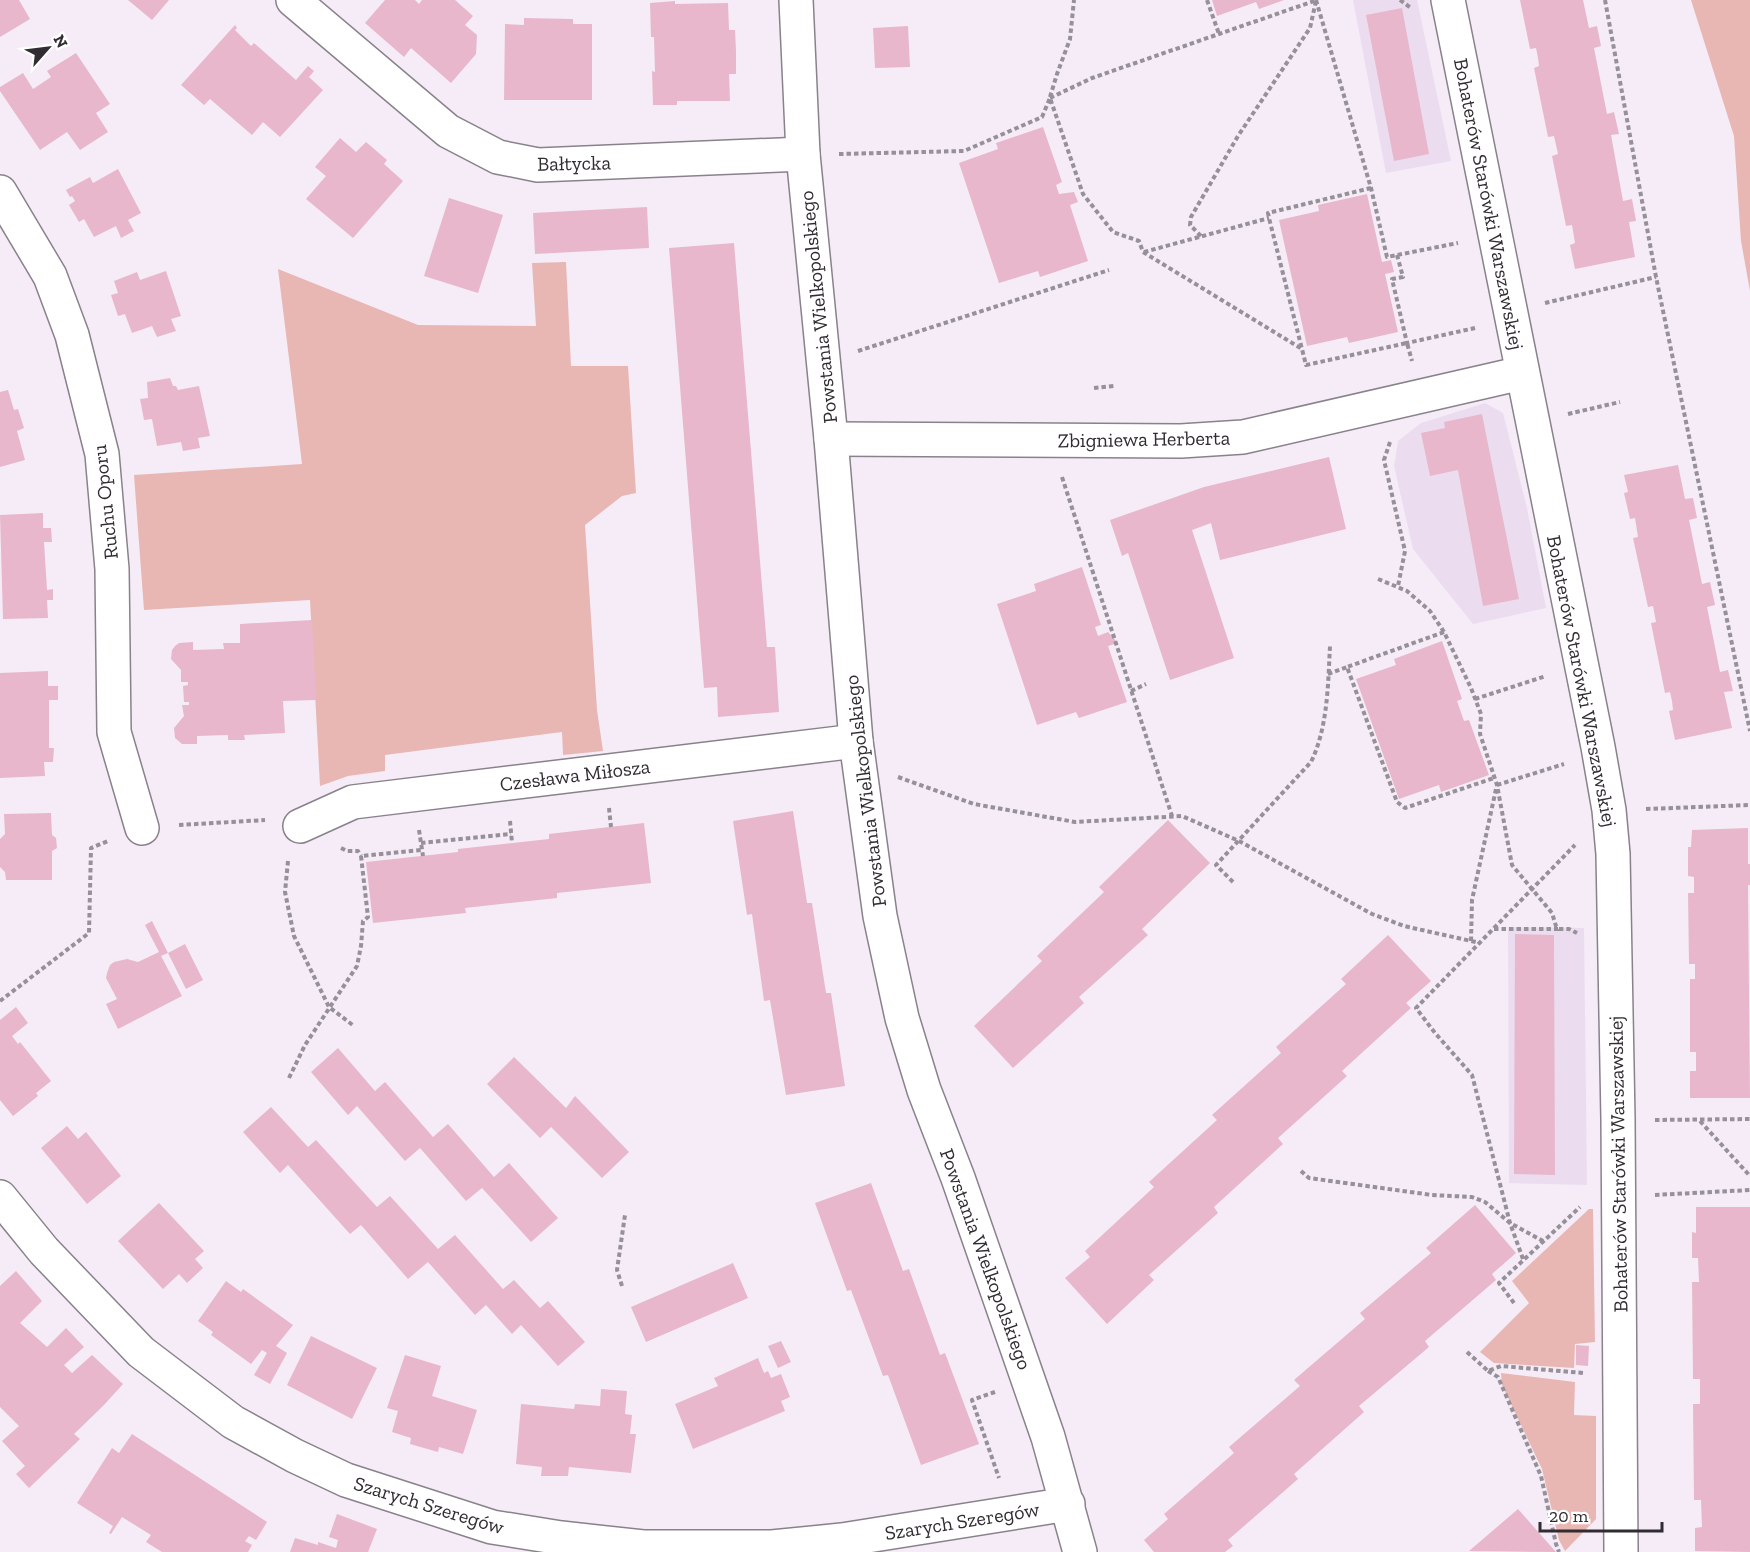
<svg xmlns="http://www.w3.org/2000/svg" width="1750" height="1552" font-family="'Zilla Slab',serif">
  <style>
    .built { fill: #ebddef }
    .green { fill: #e8b7b3 }
    .building { fill: #e8b7cc }
    .lines { fill: none; stroke-linecap: round; stroke-linejoin: round }
    .minor-casing { stroke: #89818b; stroke-width: 36 }
    .path { stroke: #969099; stroke-width: 4; stroke-dasharray: 4.5 3; stroke-linecap: butt }
    .minor { stroke: #fff; stroke-width: 33 }
    .labels { text-anchor: middle; dominant-baseline: central; stroke-width: 4.5; stroke-linejoin: round; paint-order: stroke }
    .street-label { font-size: 20px; fill: #302c31; stroke: #fff }
  </style>
  <rect width="100%" height="100%" fill="#f5ecf8"/>
  <g class="built">
    <path d="M 1353,0 L 1417,0 L 1451,161 L 1386,173 Z"/>
    <path d="M 1485,403 L 1503,413 L 1527,508 L 1546,608 L 1473,624 L 1413,549 L 1394,466 L 1398,441 L 1421,423 Z"/>
    <path d="M 1508,927 L 1584,928 L 1587,1185 L 1509,1183 Z"/>
  </g>
  <g class="green">
    <path d="M 1691,0 L 1750,0 L 1750,291 L 1741,241 L 1734,136 Z"/>
    <path d="M 566,262 L 571,366 L 628,366 L 636,493 L 622,496 L 585,525 L 597,710 L 603,751 L 563,755 L 562,732 L 385,755 L 385,771 L 348,776 L 320,786 L 310,600 L 144,610 L 134,475 L 302,464 L 278,269 L 418,325 L 536,326 L 532,263 Z"/>
    <path d="M 1589,1209 L 1593,1209 L 1595,1342 L 1575,1344 L 1574,1368 L 1494,1363 L 1480,1352 L 1529,1303 L 1512,1281 Z"/>
    <path d="M 1501,1373 L 1575,1382 L 1574,1415 L 1596,1416 L 1596,1519 L 1565,1551 L 1559,1540 L 1542,1469 L 1502,1385 Z"/>
  </g>
  <g class="building">
    <path d="M 0,0 L 19,0 L 30,19 L 0,37 Z"/>
    <path d="M 128,0 L 169,0 L 152,20 Z"/>
    <path d="M 385,0 L 415,0 L 419,4 L 422,0 L 455,0 L 473,16 L 465,25 L 477,35 L 476,54 L 451,83 L 411,48 L 404,57 L 365,23 Z"/>
    <path d="M 1212,0 L 1284,0 L 1259,9 L 1256,2 L 1217,16 Z"/>
    <path d="M 1520,0 L 1583,0 L 1589,28 L 1597,26 L 1601,46 L 1594,48 L 1607,114 L 1614,112 L 1619,134 L 1611,135 L 1623,201 L 1632,199 L 1636,221 L 1629,222 L 1635,257 L 1575,269 L 1570,245 L 1575,243 L 1572,225 L 1566,226 L 1552,156 L 1558,154 L 1554,136 L 1548,137 L 1534,68 L 1539,66 L 1538,58 L 1536,48 L 1530,49 Z"/>
    <path d="M 675,1 L 675,4 L 728,3 L 729,30 L 735,30 L 736,51 L 736,74 L 729,74 L 730,101 L 677,101 L 677,105 L 653,105 L 652,71 L 655,72 L 654,37 L 651,37 L 650,3 Z"/>
    <path d="M 1402,8 L 1429,154 L 1394,161 L 1366,15 Z"/>
    <path d="M 524,18 L 573,19 L 573,24 L 592,24 L 592,100 L 504,100 L 505,24 L 524,25 Z"/>
    <path d="M 235,25 L 237,28 L 235,30 L 251,46 L 254,43 L 296,80 L 308,66 L 314,71 L 309,77 L 323,90 L 280,137 L 263,122 L 252,135 L 210,99 L 204,105 L 181,85 Z"/>
    <path d="M 908,26 L 910,67 L 875,68 L 873,28 Z"/>
    <path d="M 76,53 L 110,104 L 96,113 L 108,132 L 80,150 L 67,132 L 40,150 L 0,91 L 0,87 L 23,73 L 33,89 L 51,77 L 47,71 Z"/>
    <path d="M 1043,127 L 1062,182 L 1056,185 L 1059,194 L 1074,192 L 1078,202 L 1070,205 L 1088,261 L 1040,277 L 1038,271 L 999,283 L 959,163 L 998,149 L 996,143 Z"/>
    <path d="M 340,138 L 356,152 L 366,142 L 387,160 L 384,164 L 403,181 L 353,238 L 306,199 L 326,176 L 315,167 Z"/>
    <path d="M 118,169 L 141,213 L 128,220 L 134,231 L 121,238 L 116,226 L 94,237 L 84,219 L 79,222 L 69,205 L 75,201 L 72,196 L 70,197 L 66,190 L 90,177 L 93,183 Z"/>
    <path d="M 1367,194 L 1382,262 L 1391,260 L 1394,272 L 1385,274 L 1398,332 L 1349,343 L 1347,337 L 1307,346 L 1279,220 L 1319,211 L 1318,205 Z"/>
    <path d="M 449,198 L 503,215 L 478,293 L 424,276 Z"/>
    <path d="M 647,207 L 649,248 L 535,254 L 533,213 Z"/>
    <path d="M 734,243 L 767,647 L 775,647 L 779,712 L 718,717 L 717,687 L 704,688 L 669,248 Z"/>
    <path d="M 166,271 L 181,316 L 171,319 L 176,331 L 157,337 L 152,326 L 132,333 L 125,314 L 118,316 L 111,295 L 118,293 L 114,281 L 137,272 L 140,280 Z"/>
    <path d="M 170,378 L 173,386 L 176,386 L 178,390 L 199,386 L 210,436 L 198,438 L 200,448 L 183,451 L 181,442 L 157,446 L 152,419 L 144,420 L 140,399 L 148,398 L 147,382 Z"/>
    <path d="M 8,390 L 14,410 L 18,409 L 24,428 L 17,431 L 25,460 L 0,467 L 0,392 Z"/>
    <path d="M 1482,414 L 1519,599 L 1483,606 L 1458,470 L 1430,476 L 1421,433 L 1445,428 L 1444,422 Z"/>
    <path d="M 1329,457 L 1346,529 L 1220,560 L 1211,523 L 1192,530 L 1234,658 L 1170,680 L 1128,553 L 1122,556 L 1110,520 L 1204,487 Z"/>
    <path d="M 1678,465 L 1685,499 L 1693,498 L 1697,518 L 1689,520 L 1702,584 L 1710,582 L 1715,605 L 1707,607 L 1720,672 L 1728,670 L 1733,691 L 1724,692 L 1732,728 L 1675,740 L 1669,711 L 1673,710 L 1672,701 L 1670,692 L 1665,693 L 1651,623 L 1656,622 L 1653,606 L 1648,607 L 1633,538 L 1638,537 L 1635,518 L 1630,519 L 1624,493 L 1628,492 L 1624,475 Z"/>
    <path d="M 43,513 L 43,528 L 51,528 L 52,542 L 44,542 L 47,590 L 53,589 L 53,600 L 47,600 L 48,618 L 3,619 L 0,515 Z"/>
    <path d="M 1082,567 L 1101,625 L 1095,627 L 1098,636 L 1108,632 L 1118,643 L 1108,646 L 1127,702 L 1079,718 L 1076,712 L 1037,725 L 997,604 L 1036,591 L 1034,584 Z"/>
    <path d="M 312,620 L 316,700 L 283,701 L 285,733 L 244,735 L 245,740 L 228,740 L 228,735 L 197,736 L 197,744 L 182,744 L 175,738 L 174,728 L 184,716 L 182,705 L 189,705 L 189,702 L 184,702 L 183,686 L 188,685 L 188,682 L 181,682 L 181,670 L 171,659 L 172,650 L 175,646 L 179,643 L 193,642 L 193,650 L 224,649 L 223,643 L 240,643 L 240,624 Z"/>
    <path d="M 1442,641 L 1462,699 L 1457,701 L 1464,721 L 1469,720 L 1489,775 L 1441,792 L 1439,785 L 1399,799 L 1356,679 L 1396,665 L 1394,659 Z"/>
    <path d="M 48,671 L 48,686 L 58,686 L 58,700 L 49,700 L 49,748 L 54,748 L 53,762 L 44,762 L 45,776 L 0,778 L 0,673 Z"/>
    <path d="M 793,811 L 807,903 L 812,903 L 826,993 L 831,993 L 845,1086 L 786,1095 L 770,1000 L 764,1001 L 752,914 L 747,915 L 733,821 Z"/>
    <path d="M 51,813 L 52,835 L 56,838 L 57,848 L 52,851 L 52,880 L 6,880 L 5,872 L 0,867 L 0,839 L 5,834 L 4,814 Z"/>
    <path d="M 1168,820 L 1210,863 L 1142,929 L 1148,935 L 1079,997 L 1084,1003 L 1013,1068 L 974,1026 L 1042,961 L 1037,956 L 1104,892 L 1099,887 Z"/>
    <path d="M 644,823 L 651,883 L 557,893 L 557,898 L 465,908 L 466,913 L 373,923 L 366,862 L 458,852 L 458,849 L 549,839 L 549,834 Z"/>
    <path d="M 1748,828 L 1748,864 L 1750,864 L 1750,885 L 1748,885 L 1750,1098 L 1690,1098 L 1690,1071 L 1696,1071 L 1696,1052 L 1690,1052 L 1690,979 L 1695,979 L 1695,964 L 1689,964 L 1688,893 L 1694,893 L 1694,877 L 1688,876 L 1688,847 L 1691,847 L 1692,830 Z"/>
    <path d="M 152,921 L 168,953 L 161,956 L 182,996 L 118,1029 L 106,1004 L 117,999 L 106,978 L 107,973 L 110,965 L 114,962 L 127,959 L 138,962 L 159,952 L 145,925 Z"/>
    <path d="M 1515,934 L 1554,935 L 1555,1175 L 1514,1174 Z"/>
    <path d="M 1388,935 L 1431,981 L 1406,1003 L 1411,1008 L 1342,1071 L 1347,1076 L 1278,1138 L 1283,1144 L 1214,1207 L 1218,1213 L 1149,1275 L 1154,1280 L 1107,1324 L 1065,1278 L 1090,1257 L 1085,1251 L 1154,1187 L 1149,1182 L 1217,1120 L 1212,1115 L 1281,1053 L 1276,1047 L 1346,984 L 1341,979 Z"/>
    <path d="M 185,944 L 203,980 L 186,989 L 168,953 Z"/>
    <path d="M 16,1007 L 28,1023 L 12,1036 L 18,1044 L 20,1042 L 51,1081 L 36,1093 L 38,1096 L 13,1116 L 0,1100 L 0,1020 Z"/>
    <path d="M 338,1048 L 375,1091 L 385,1082 L 433,1137 L 448,1124 L 494,1177 L 509,1163 L 558,1218 L 531,1242 L 482,1188 L 466,1201 L 420,1148 L 405,1161 L 357,1106 L 348,1115 L 311,1072 Z"/>
    <path d="M 514,1057 L 566,1108 L 575,1096 L 629,1152 L 602,1178 L 551,1127 L 540,1138 L 487,1084 Z"/>
    <path d="M 271,1107 L 308,1147 L 316,1140 L 377,1207 L 390,1196 L 438,1249 L 455,1235 L 503,1289 L 514,1280 L 540,1308 L 548,1301 L 585,1342 L 558,1366 L 521,1325 L 512,1334 L 486,1305 L 475,1315 L 428,1262 L 408,1279 L 361,1225 L 350,1234 L 288,1165 L 280,1173 L 243,1132 Z"/>
    <path d="M 67,1126 L 78,1139 L 86,1132 L 121,1176 L 87,1204 L 41,1148 Z"/>
    <path d="M 871,1183 L 903,1271 L 909,1269 L 940,1355 L 945,1353 L 979,1444 L 921,1465 L 888,1375 L 883,1376 L 851,1290 L 847,1291 L 815,1203 Z"/>
    <path d="M 159,1203 L 204,1251 L 195,1259 L 203,1268 L 187,1283 L 179,1274 L 163,1289 L 118,1241 Z"/>
    <path d="M 1475,1205 L 1516,1253 L 1492,1274 L 1496,1280 L 1425,1341 L 1429,1347 L 1359,1406 L 1364,1412 L 1294,1474 L 1298,1479 L 1228,1540 L 1233,1546 L 1225,1552 L 1154,1552 L 1144,1540 L 1168,1519 L 1164,1514 L 1234,1453 L 1229,1447 L 1300,1386 L 1294,1380 L 1365,1319 L 1360,1313 L 1431,1253 L 1426,1248 Z"/>
    <path d="M 1696,1207 L 1750,1207 L 1750,1552 L 1695,1551 L 1695,1528 L 1702,1527 L 1701,1500 L 1694,1500 L 1693,1404 L 1700,1404 L 1700,1379 L 1693,1379 L 1692,1282 L 1699,1282 L 1698,1258 L 1692,1258 L 1692,1232 L 1696,1233 Z"/>
    <path d="M 733,1263 L 748,1298 L 646,1342 L 631,1307 Z"/>
    <path d="M 16,1271 L 42,1301 L 20,1323 L 47,1347 L 66,1328 L 84,1347 L 64,1365 L 72,1373 L 92,1355 L 123,1384 L 103,1406 L 74,1434 L 80,1439 L 29,1488 L 16,1474 L 25,1466 L 2,1441 L 19,1426 L 0,1407 L 0,1286 Z"/>
    <path d="M 226,1281 L 241,1292 L 243,1289 L 293,1325 L 276,1346 L 287,1353 L 270,1384 L 254,1375 L 267,1353 L 262,1350 L 251,1364 L 211,1335 L 213,1332 L 198,1321 Z"/>
    <path d="M 311,1336 L 377,1368 L 352,1419 L 287,1385 Z"/>
    <path d="M 781,1341 L 791,1362 L 778,1368 L 768,1346 Z"/>
    <path d="M 1576,1345 L 1589,1346 L 1588,1366 L 1576,1365 Z"/>
    <path d="M 405,1355 L 441,1366 L 432,1396 L 477,1410 L 463,1454 L 439,1447 L 438,1452 L 410,1444 L 411,1438 L 392,1432 L 398,1411 L 387,1408 Z"/>
    <path d="M 758,1358 L 764,1373 L 768,1371 L 771,1378 L 781,1374 L 790,1397 L 781,1401 L 785,1411 L 693,1449 L 675,1404 L 718,1386 L 714,1378 Z"/>
    <path d="M 601,1389 L 627,1391 L 625,1414 L 632,1415 L 630,1434 L 636,1434 L 631,1473 L 569,1467 L 568,1476 L 541,1476 L 542,1467 L 516,1464 L 521,1404 L 574,1409 L 575,1404 L 600,1406 Z"/>
    <path d="M 132,1434 L 267,1522 L 256,1540 L 249,1536 L 245,1541 L 252,1545 L 248,1552 L 162,1552 L 146,1542 L 151,1535 L 122,1517 L 111,1534 L 109,1533 L 113,1526 L 77,1503 L 112,1448 L 119,1453 Z"/>
    <path d="M 1518,1509 L 1556,1552 L 1469,1551 Z"/>
    <path d="M 337,1514 L 377,1529 L 368,1552 L 290,1552 L 295,1538 L 318,1545 L 318,1542 L 336,1548 L 338,1540 L 329,1537 Z"/>
  </g>
  <g class="lines">
    <defs>
      <g id="minor">
        <path d="M 293,0 L 448,131 L 498,157 L 538,165 L 803,154"/>
        <path d="M 796,0 L 803,154 L 831,439 L 856,741 L 880,916 L 902,1018 L 924,1090 L 958,1178 L 1048,1437 L 1080,1552"/>
        <path d="M 1448,0 L 1598,747 L 1609,810 L 1613,854 L 1618,1119 L 1621,1552"/>
        <path d="M 0,192 L 50,276 L 72,335 L 102,454 L 112,569 L 114,732 L 142,828"/>
        <path d="M 831,439 L 1181,441 L 1243,437 L 1522,373"/>
        <path d="M 300,826 L 353,802 L 856,741"/>
        <path d="M 0,1197 L 44,1251 L 141,1352 L 233,1422 L 295,1456 L 346,1480 L 492,1527 L 561,1538 L 643,1547 L 772,1547 L 842,1540 L 1068,1504"/>
      </g>
    </defs>
    <use href="#minor" class="minor-casing"/>
    <g class="path">
      <path d="M 1207,0 L 1219,34"/>
      <path d="M 1316,0 L 1371,188 L 1387,257 L 1458,243"/>
      <path d="M 1400,0 L 1411,8"/>
      <path d="M 1605,0 L 1656,277 L 1750,731"/>
      <path d="M 1050,97 L 1057,74 L 1070,39 L 1074,0"/>
      <path d="M 1050,98 L 1092,78 L 1317,0"/>
      <path d="M 839,154 L 964,151 L 1042,117 L 1050,98 L 1083,194 L 1113,232 L 1139,241 L 1143,252 L 1302,349"/>
      <path d="M 1371,188 L 1268,213 L 1269,218 L 1306,365 L 1407,343 L 1412,361"/>
      <path d="M 1201,236 L 1190,225 L 1191,217 L 1238,136 L 1310,28 L 1316,1"/>
      <path d="M 1144,252 L 1269,218"/>
      <path d="M 1397,255 L 1403,277 L 1392,279 L 1407,343 L 1475,328"/>
      <path d="M 1545,303 L 1656,277"/>
      <path d="M 858,351 L 1109,270"/>
      <path d="M 1094,388 L 1114,386"/>
      <path d="M 1568,414 L 1620,402"/>
      <path d="M 1390,442 L 1384,460 L 1405,551 L 1398,586"/>
      <path d="M 1062,477 L 1172,816"/>
      <path d="M 1378,579 L 1407,591 L 1430,611 L 1444,632 L 1471,688 L 1481,714 L 1480,734 L 1497,785 L 1512,865 L 1552,913 L 1556,926 L 1559,929 L 1569,929 L 1577,933"/>
      <path d="M 1444,632 L 1347,667 L 1397,802 L 1405,808 L 1494,778"/>
      <path d="M 1328,674 L 1347,667"/>
      <path d="M 1131,691 L 1146,684"/>
      <path d="M 1475,699 L 1546,676"/>
      <path d="M 898,777 L 974,804 L 1075,822 L 1182,816 L 1239,841 L 1372,914 L 1404,926 L 1480,943"/>
      <path d="M 1497,785 L 1564,764"/>
      <path d="M 609,808 L 611,827"/>
      <path d="M 1646,809 L 1750,805"/>
      <path d="M 510,821 L 512,843"/>
      <path d="M 179,825 L 265,820"/>
      <path d="M 419,830 L 423,856"/>
      <path d="M 421,843 L 511,834"/>
      <path d="M 341,848 L 347,851 L 358,851 L 361,856"/>
      <path d="M 288,861 L 285,892 L 294,936 L 329,1007 L 354,1026"/>
      <path d="M 1233,882 L 1216,865 L 1311,762 C 1328,727 1328,684 1330,646"/>
      <path d="M 1494,929 L 1558,929"/>
      <path d="M 1471,941 L 1472,900 L 1496,789"/>
      <path d="M 0,1001 L 89,933 L 91,848 L 108,841"/>
      <path d="M 289,1078 L 305,1045 L 357,966 L 361,946 L 363,921 L 368,917 L 361,856 L 421,850"/>
      <path d="M 1655,1120 L 1750,1119"/>
      <path d="M 1700,1121 L 1750,1176"/>
      <path d="M 1301,1171 L 1309,1178 L 1432,1195 L 1472,1197 L 1485,1202 L 1510,1223 L 1543,1241"/>
      <path d="M 1655,1195 L 1750,1190"/>
      <path d="M 1523,1259 L 1510,1223 L 1472,1075 L 1435,1033 L 1416,1008 L 1575,845"/>
      <path d="M 622,1286 L 617,1270 L 625,1215"/>
      <path d="M 1514,1303 L 1499,1283 L 1580,1207"/>
      <path d="M 1467,1352 L 1488,1371 L 1501,1366 L 1583,1373"/>
      <path d="M 1488,1371 L 1498,1377 L 1541,1476 L 1556,1544 L 1559,1552"/>
      <path d="M 995,1392 L 972,1400 L 999,1478"/>
    </g>
    <use href="#minor" class="minor"/>
  </g>
  <g class="labels">
    <g class="street-label">
      <text transform="translate(574 163) rotate(-1)">Bałtycka</text>
      <text transform="translate(1489 204) rotate(79)">Bohaterów Starówki Warszawskiej</text>
      <text transform="translate(818 307) rotate(-96)">Powstania Wielkopolskiego</text>
      <text transform="translate(1144 439) rotate(-1)">Zbigniewa Herberta</text>
      <text transform="translate(105 502) rotate(-96)">Ruchu Oporu</text>
      <text transform="translate(1582 681) rotate(79)">Bohaterów Starówki Warszawskiej</text>
      <text transform="translate(575 775) rotate(-7)">Czesława Miłosza</text>
      <text transform="translate(865 791) rotate(-97)">Powstania Wielkopolskiego</text>
      <text transform="translate(1618 1164) rotate(-91)">Bohaterów Starówki Warszawskiej</text>
      <text transform="translate(986 1259) rotate(70)">Powstania Wielkopolskiego</text>
      <text transform="translate(429 1505) rotate(17)">Szarych Szeregów</text>
      <text transform="translate(962 1521) rotate(-9)">Szarych Szeregów</text>
    </g>
  </g>
  <g transform="translate(48 48) rotate(62)" stroke="#ffffff" stroke-width="4.5" paint-order="stroke">
  <path d="M0-4.5L10 22L0 15L-10 22Z" fill="#302c31"/>
  <text y="-9" font-size="16" font-weight="bold" text-anchor="middle" fill="#302c31">N</text>
  </g>
  <path d="M1540 1522v9h122v-9" fill="none" stroke="#302c31" stroke-width="3"/>
  <text x="1549" y="1522" font-size="18" fill="#302c31" stroke="#ffffff" stroke-width="4.5" paint-order="stroke">20 m</text>
</svg>
